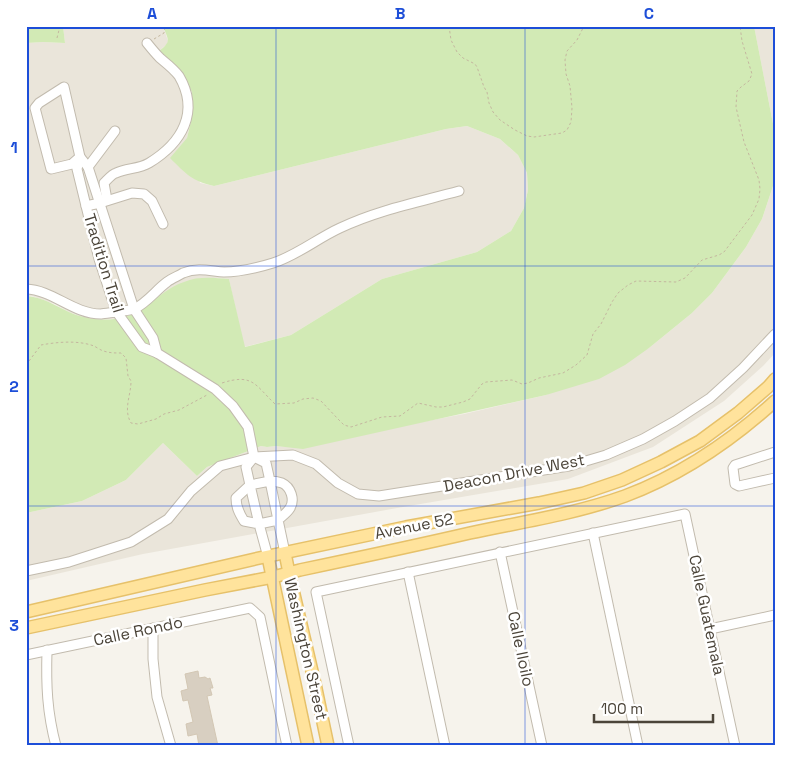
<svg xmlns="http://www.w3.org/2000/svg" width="801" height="772" font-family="'Space Grotesk',sans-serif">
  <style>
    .residential { fill: #eae5da }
    .green { fill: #d2eab5 }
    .building { fill: #d8cfc1; stroke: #d3c7b4 }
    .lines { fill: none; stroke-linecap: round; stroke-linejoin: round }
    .minor-casing { stroke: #c2bbae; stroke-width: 11 }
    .major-casing { stroke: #e6c16a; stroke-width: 14 }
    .path { stroke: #c4b79f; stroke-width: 1; stroke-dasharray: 2.5 2.5; stroke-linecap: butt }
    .minor { stroke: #fff; stroke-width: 9 }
    .major { stroke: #ffe39c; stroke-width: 11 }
    .grid { fill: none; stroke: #1d4ed8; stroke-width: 1; stroke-opacity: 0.55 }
    .labels { text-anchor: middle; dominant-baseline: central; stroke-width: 5; stroke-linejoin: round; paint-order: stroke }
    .street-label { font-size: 16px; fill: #4b4439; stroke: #fff }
    .neatline { fill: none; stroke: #1d4ed8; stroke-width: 2 }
    .grid-label { font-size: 16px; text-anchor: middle; font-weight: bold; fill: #1d4ed8 }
  </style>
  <rect width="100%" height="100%" fill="#f6f3ec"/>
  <g class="residential">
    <path d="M 63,26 L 163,26 L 168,41 L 167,44 L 159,51 L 177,67 L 192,92 L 192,117 L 187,138 L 200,183 L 214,186 L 446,129 L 467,126 L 500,139 L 518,155 L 527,173 L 528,190 L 524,208 L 511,231 L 477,252 L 382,279 L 291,335 L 244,347 L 229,279 L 215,278 L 152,303 L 143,309 L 128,316 L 114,319 L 98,320 L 84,318 L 69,312 L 55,304 L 32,296 L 26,296 L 26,43 L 43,42 L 65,43 Z"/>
    <path d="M 754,26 L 775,26 L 775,134 L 759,52 Z"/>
    <path d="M 775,180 L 775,353 L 763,366 L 724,401 L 653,447 L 568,479 L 397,508 L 143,554 L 26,581 L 26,513 L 82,501 L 126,480 L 163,443 L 197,476 L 207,467 L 261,446 L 267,447 L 276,446 L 289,447 L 464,414 L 546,395 L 649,348 L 692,313 L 712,293 L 746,247 L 762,219 Z"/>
  </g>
  <g class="green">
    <path d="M 26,26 L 63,26 L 65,43 L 43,42 L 26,43 Z"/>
    <path d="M 163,26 L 754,26 L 775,134 L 775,180 L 762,219 L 746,247 L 712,293 L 692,313 L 649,348 L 625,365 L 599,379 L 546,395 L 303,449 L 276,446 L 267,447 L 261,446 L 207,467 L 197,476 L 163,443 L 126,480 L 82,501 L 26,513 L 26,296 C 43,297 54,305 69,312 C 82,318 99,321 114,319 C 145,316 157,291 184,282 C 198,276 214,278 229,279 L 245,347 L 291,335 L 382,279 L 477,252 L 511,231 L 524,208 L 528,190 L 527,173 L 518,155 L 500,139 L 467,126 L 446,129 L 214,186 C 192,181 186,174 170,158 L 187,138 L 192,117 L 192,92 L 177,67 L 159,51 C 172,41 168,40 163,26 Z"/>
  </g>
  <path class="building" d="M 198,671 L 199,678 L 205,677 L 208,679 L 210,678 L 213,688 L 210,688 L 212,695 L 207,696 L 218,746 L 199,746 L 197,734 L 188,736 L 186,724 L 193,722 L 188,700 L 183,701 L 181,691 L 188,689 L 185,674 Z"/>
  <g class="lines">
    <defs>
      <g id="minor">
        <path d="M 80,157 L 72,164 L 51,169 L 35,108 L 39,103 L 64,87 L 80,157 L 77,169 L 99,259 L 116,311 L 142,347 L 157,353 L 215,389 L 233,406 L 248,427 L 254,457 L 266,463 L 270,481 C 274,481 279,482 282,483 C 291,487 295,500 290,508 C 287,513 282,516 278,520 L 285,553"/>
        <path d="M 80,157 L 88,167 L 134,309 L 153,338 L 157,353"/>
        <path d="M 88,167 L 115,131"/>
        <path d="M 107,200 L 104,183 C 108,179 112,174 116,173 C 127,168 139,169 149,163 C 182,143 200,112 179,76 C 174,69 166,63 160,58 C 155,53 151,48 147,43"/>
        <path d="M 86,206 L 100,203 L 132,193 L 144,194 L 152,201 L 163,224"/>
        <path d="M 26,289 C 53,290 73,314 101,314 C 107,313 129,311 134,309 C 147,303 156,290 167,282 C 171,279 178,276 183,273 C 198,267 210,271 224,272 C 241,272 257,268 273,263 C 296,256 318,238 340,228 C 378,210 419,202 459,191"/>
        <path d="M 775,452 L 735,465 L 733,468 L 735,484 L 739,486 L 775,478"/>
        <path d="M 254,457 L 246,467 L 250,485 L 236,498 C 236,507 239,513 244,521 L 259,524 L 268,557"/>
        <path d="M 270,481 L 278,520 L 259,524 L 250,485 Z"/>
        <path d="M 593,533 L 638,746"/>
        <path d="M 500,552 L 542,746"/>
        <path d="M 26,571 L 69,562 L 131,542 L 168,519 L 191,491 L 220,466 L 254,457 L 293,455 L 316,464 L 338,483 L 358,494 L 379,496 L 569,466 L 606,455 L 643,439 L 675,421 L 710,398 L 743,368 L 775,334"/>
        <path d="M 408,572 L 445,746"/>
        <path d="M 153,628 L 153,659 L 157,697 L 171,746"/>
        <path d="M 710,629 L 775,615"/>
        <path d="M 47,650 C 46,685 47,712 56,746"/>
        <path d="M 26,655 L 250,608 L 260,617 L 287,746"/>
        <path d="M 349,746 L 316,592 L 685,514 L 735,746"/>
      </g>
      <g id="major">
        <path d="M 285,553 L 289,573 L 315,684 L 328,746"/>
        <path d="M 268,557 L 308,746"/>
        <path d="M 26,612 L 255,559 L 406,527 L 539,503 L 584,493 L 622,480 L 661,462 L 700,441 L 738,413 L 768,387 L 775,379"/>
        <path d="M 26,628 L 205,590 L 273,577 L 300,570 C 357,558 414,546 470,533 C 522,522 575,514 625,496 C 681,475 731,441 775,401"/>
      </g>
    </defs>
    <use href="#minor" class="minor-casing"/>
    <use href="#major" class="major-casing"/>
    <g class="path">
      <path d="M 449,26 L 451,40 L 457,52 L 463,58 L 475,64 L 477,67 L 484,87 L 487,92 L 489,103 L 493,112 L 500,120 L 515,130 L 527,136 L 534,137 L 562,133 L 567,130 L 571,122 L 572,108 L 570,86 L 566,74 L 565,60 L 567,51 L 577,40 L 584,26"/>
      <path d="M 57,38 L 60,26"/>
      <path d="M 154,39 L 164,33 L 165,26"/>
      <path d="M 26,365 L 41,345 C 57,342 78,340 94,346 C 96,347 99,349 101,350 C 108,353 114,353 121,353 L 126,358 L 128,376 L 131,381 C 131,396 123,409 131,423 L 138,424 L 156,419 L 164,414 L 179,410 L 207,395"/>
      <path d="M 222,383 C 253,373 255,385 275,404 L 294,403 L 303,399 L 313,398 L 321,401 L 338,419 L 344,425 L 351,427 L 382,417 L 400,416 L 418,403 L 436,407 L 443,407 L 463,402 L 470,399 L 482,384 L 486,382 L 512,380 L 522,384 L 528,383 L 539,378 L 563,373 L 576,365 L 587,355 L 593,334 L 601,324 L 612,302 L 618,293 L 628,285 L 636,281 L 676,282 L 685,278 L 702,260 L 719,255 L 724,252 L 752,215 L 759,199 L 760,189 L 759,180 L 744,142 L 736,107 L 737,91 L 741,87 L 749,81 L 752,74 L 742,41 L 740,26"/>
    </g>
    <use href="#minor" class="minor"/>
    <use href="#major" class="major"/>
  </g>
  <path class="grid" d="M 276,26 L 276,746M 525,26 L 525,746M 26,266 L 775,266M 26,506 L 775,506"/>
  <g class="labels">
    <g class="street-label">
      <text transform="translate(104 263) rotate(73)">Tradition Trail</text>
      <text transform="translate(514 473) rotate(-11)">Deacon Drive West</text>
      <text transform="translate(414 526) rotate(-11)">Avenue 52</text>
      <text transform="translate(707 615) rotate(78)">Calle Guatemala</text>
      <text transform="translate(138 631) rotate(-12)">Calle Rondo</text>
      <text transform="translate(306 649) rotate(77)">Washington Street</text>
      <text transform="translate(521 649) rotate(78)">Calle Iloilo</text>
    </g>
  </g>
  <rect width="801" height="772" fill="none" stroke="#ffffff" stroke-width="55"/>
  <path d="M594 714v8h119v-8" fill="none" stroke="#4b4439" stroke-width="2.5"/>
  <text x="601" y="714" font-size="15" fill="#4b4439" stroke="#ffffff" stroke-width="4" paint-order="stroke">100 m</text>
  <rect x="28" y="28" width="746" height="716" class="neatline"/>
  <g class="grid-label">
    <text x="152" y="19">A</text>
    <text x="400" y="19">B</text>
    <text x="649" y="19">C</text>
    <text x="14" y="153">1</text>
    <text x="14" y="392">2</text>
    <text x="14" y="631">3</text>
  </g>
</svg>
